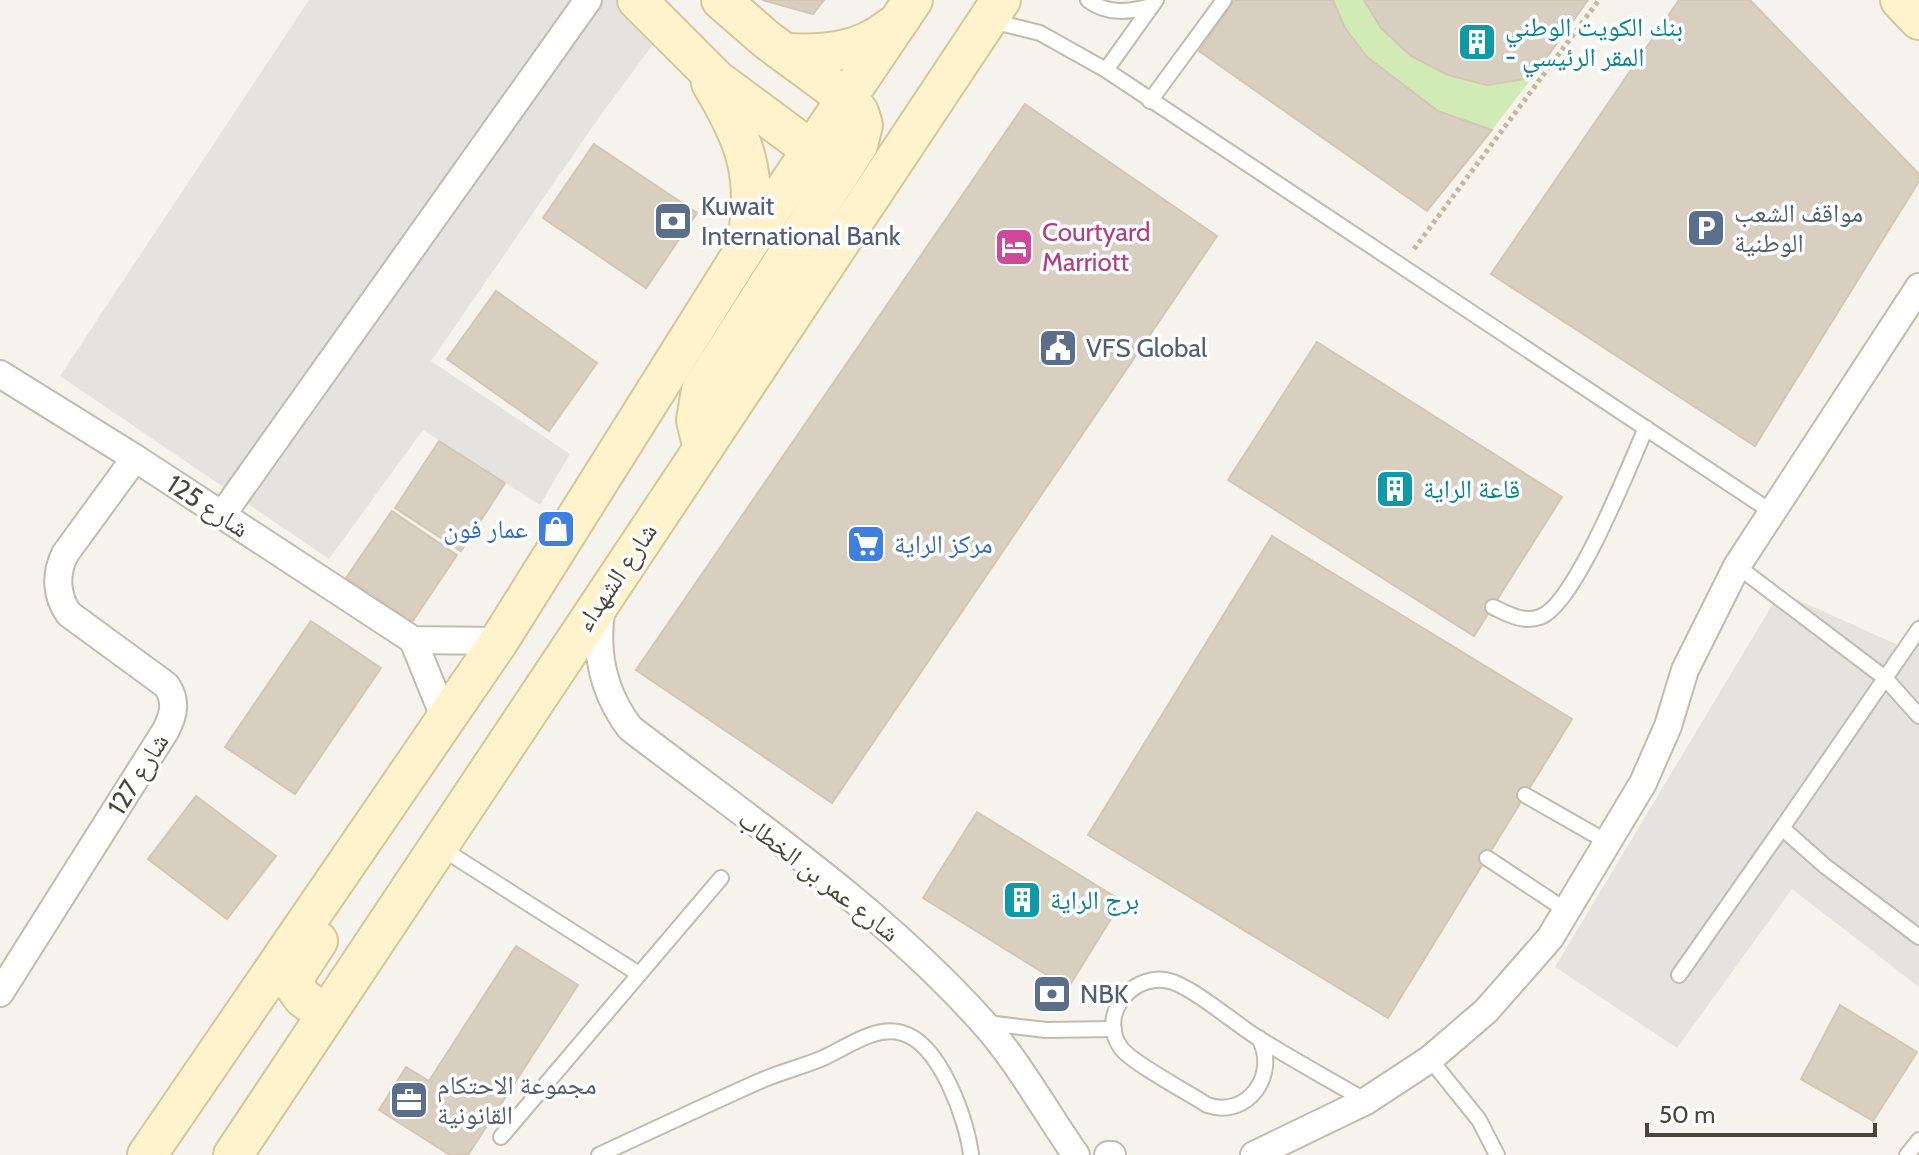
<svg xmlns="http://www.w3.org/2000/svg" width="1919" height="1155" font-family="Cabin,'Noto Naskh Arabic',sans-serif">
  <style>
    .green { fill: #d2eab5 }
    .parking { fill: #e5e3e0 }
    .building { fill: #d8cfc1; stroke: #d3c7b4; stroke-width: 2 }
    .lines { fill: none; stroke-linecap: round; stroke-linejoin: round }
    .lane-casing { stroke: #c2bbae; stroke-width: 18 }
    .street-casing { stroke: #c2bbae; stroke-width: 30 }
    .secondary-casing { stroke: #d6c79b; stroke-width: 42 }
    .path { stroke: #c4b79f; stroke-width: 5; stroke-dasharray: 4 4; stroke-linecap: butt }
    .lane { stroke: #fff; stroke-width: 14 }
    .street { stroke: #fff; stroke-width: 26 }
    .secondary { stroke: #fff3cd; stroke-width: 38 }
    .labels { text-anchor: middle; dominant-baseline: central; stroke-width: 7; stroke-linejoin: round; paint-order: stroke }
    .culture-label { font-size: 26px; fill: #0d838f; stroke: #fff; text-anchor: start }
    .service-label { font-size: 26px; fill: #4e5e75; stroke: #fff; text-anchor: start }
    .hotel-label { font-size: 26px; fill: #b23c85; stroke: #fff; text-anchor: start }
    .street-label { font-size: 26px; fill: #4b4439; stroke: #fff }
    .shop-label { font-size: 26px; fill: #366cbe; stroke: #fff; text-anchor: end }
  </style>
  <rect width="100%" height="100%" fill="#f6f3ec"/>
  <path class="green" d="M 1333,0 L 1364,0 L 1381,28 L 1411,56 L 1448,75 L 1487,85 L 1532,78 L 1492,130 L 1438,111 L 1367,57 L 1345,28 Z"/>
  <g class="parking">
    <path d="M 309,0 L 620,0 L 655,42 L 600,116 L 431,361 L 570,454 L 540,505 L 423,430 L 329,559 L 60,376 Z"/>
    <path d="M 1780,592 L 1898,645 L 1919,617 L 1919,987 L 1792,889 L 1677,1048 L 1555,967 Z"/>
  </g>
  <g class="building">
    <path d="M 762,0 L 824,0 L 813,14 Z"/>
    <path d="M 1235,0 L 1333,0 L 1345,28 L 1367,57 L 1438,111 L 1492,130 L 1427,211 L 1199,51 Z"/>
    <path d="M 1588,0 L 1532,78 L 1487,85 L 1448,75 L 1411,56 L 1381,28 L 1364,0 Z"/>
    <path d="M 1679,0 L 1750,0 L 1919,174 L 1919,181 L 1755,446 L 1491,274 Z"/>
    <path d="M 1025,104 L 1217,236 L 832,803 L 636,670 Z"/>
    <path d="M 594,144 L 697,213 L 646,288 L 543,218 Z"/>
    <path d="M 496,291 L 597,363 L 549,431 L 447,359 Z"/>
    <path d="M 1317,342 L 1562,497 L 1474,636 L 1228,480 Z"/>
    <path d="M 439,441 L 505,483 L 461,551 L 395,508 Z"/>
    <path d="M 392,511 L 457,555 L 412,622 L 346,578 Z"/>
    <path d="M 1272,536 L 1572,719 L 1388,1018 L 1088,835 Z"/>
    <path d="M 311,621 L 381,668 L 295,794 L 225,747 Z"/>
    <path d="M 196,796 L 276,856 L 227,919 L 148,859 Z"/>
    <path d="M 977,812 L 1122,901 L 1068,988 L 923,898 Z"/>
    <path d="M 516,946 L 578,985 L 468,1155 L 450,1155 L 379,1110 L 406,1067 L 429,1081 Z"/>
    <path d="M 1840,1005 L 1917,1052 L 1873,1121 L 1801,1079 Z"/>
  </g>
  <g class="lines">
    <defs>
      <g id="lane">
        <path d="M 1088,0 C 1107,15 1130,12 1151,6"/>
        <path d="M 992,21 L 1040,33 L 1106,70 L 1772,512"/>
        <path d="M 1106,70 L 1156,0"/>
        <path d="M 1150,101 L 1224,0"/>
        <path d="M 1737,566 L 1885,678 L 1919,716"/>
        <path d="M 1493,607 C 1508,614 1523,623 1540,617 C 1575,605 1629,466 1646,428"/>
        <path d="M 1525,795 L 1609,843"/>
        <path d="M 1782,828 L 1919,629"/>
        <path d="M 438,846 L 639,974"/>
        <path d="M 1487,858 L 1567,911"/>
        <path d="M 1679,975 L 1782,828 L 1825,866 L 1919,937"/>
        <path d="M 987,1023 L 1046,1030 L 1114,1029"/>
        <path d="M 1259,1038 C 1279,1074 1248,1119 1207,1105 C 1189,1093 1132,1063 1121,1048 C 1096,1013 1136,969 1173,982 C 1197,991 1232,1021 1255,1036 C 1291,1059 1329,1079 1366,1101"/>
        <path d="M 1430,1059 L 1479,1120 L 1497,1155"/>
        <path d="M 501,1137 L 721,878"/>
        <path d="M 599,1155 C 653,1130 706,1105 760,1081 C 780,1072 802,1067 823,1058 C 846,1048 875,1025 902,1033 C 940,1043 967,1120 971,1155"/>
        <path d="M 1907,1155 L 1919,1140"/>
      </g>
      <g id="street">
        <path d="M 0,374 L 135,458 L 413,640 L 499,641"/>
        <path d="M 222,515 L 588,0"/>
        <path d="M 602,606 C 594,651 602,691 630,728 C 750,820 879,907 981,1020 C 1017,1059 1045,1111 1076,1155"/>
        <path d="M 413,640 L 445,719"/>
        <path d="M 0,993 L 166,730 C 174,714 177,700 166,685 L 69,614 C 56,596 55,574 65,554 L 135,458"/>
        <path d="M 1108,1155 L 1112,1155"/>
        <path d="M 1254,1155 L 1366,1101 L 1430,1059 L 1486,1011 L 1550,938 L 1643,783 L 1668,726 L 1685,670 L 1737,566 L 1919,287"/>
      </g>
      <g id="secondary">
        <path d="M 637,0 L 717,80 L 810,149 L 833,157"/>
        <path d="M 1900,0 L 1919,20"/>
        <path d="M 786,53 C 825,55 860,52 891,27"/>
        <path d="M 711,83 C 744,137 759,176 747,240"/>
        <path d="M 703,449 L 696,420 L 701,390 L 858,145 L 863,125 L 859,112 L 850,101 L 767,40 L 721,0"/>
        <path d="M 318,941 L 297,973 L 295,987 L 303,998 L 326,1014"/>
        <path d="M 147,1155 L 499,641 L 746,247 L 913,0"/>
        <path d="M 233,1155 C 488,769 747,387 1001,0"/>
      </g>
    </defs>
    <use href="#lane" class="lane-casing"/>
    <use href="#street" class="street-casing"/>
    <use href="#secondary" class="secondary-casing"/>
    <path class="path" d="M 1414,249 L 1599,0"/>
    <use href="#lane" class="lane"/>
    <use href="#street" class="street"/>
    <use href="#secondary" class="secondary"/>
  </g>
  <defs>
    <symbol id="building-square" viewBox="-11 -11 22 22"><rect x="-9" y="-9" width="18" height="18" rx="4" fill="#0f9aa8" stroke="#fff"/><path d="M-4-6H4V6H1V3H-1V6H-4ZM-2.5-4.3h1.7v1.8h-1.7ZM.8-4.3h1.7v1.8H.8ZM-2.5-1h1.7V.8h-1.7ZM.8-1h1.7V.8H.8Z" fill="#fff"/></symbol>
    <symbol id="bank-square" viewBox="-11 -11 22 22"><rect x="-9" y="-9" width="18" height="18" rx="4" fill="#5c6f8a" stroke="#fff"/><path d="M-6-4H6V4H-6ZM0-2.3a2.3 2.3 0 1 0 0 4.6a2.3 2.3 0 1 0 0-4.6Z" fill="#fff"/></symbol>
    <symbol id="parking-square" viewBox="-11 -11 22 22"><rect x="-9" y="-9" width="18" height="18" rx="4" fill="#5c6f8a" stroke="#fff"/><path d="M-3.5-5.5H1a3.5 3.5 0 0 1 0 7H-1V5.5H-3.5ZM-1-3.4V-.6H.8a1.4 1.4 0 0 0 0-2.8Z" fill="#fff"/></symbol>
    <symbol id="hotel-square" viewBox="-11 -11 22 22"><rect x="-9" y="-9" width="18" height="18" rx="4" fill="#d1479c" stroke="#fff"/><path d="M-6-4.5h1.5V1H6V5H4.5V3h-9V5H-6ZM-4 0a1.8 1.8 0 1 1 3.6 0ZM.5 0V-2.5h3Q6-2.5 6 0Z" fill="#fff"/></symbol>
    <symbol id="civic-square" viewBox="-11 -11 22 22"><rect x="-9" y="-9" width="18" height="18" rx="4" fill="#5c6f8a" stroke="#fff"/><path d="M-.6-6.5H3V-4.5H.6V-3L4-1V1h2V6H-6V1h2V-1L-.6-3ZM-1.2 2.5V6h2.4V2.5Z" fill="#fff"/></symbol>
    <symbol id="shop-square" viewBox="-11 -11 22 22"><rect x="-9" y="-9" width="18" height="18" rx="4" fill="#3f7fe0" stroke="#fff"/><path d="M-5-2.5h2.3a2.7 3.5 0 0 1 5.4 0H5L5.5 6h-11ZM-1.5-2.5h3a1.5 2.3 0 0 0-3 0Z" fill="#fff"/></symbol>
    <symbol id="supermarket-square" viewBox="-11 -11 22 22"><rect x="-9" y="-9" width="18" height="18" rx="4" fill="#3f7fe0" stroke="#fff"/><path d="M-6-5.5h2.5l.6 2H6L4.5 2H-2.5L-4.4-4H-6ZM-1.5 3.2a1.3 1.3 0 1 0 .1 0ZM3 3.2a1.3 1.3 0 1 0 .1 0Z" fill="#fff"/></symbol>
    <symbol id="office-square" viewBox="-11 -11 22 22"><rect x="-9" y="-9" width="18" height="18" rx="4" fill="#5c6f8a" stroke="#fff"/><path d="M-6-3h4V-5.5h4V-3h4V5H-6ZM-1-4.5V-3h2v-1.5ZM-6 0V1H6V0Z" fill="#fff"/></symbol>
  </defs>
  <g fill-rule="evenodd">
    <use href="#building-square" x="1455" y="20" width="44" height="44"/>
    <use href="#bank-square" x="651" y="199" width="44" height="44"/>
    <use href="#parking-square" x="1684" y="206" width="44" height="44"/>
    <use href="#hotel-square" x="992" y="225" width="44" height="44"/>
    <use href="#civic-square" x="1036" y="326" width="44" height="44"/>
    <use href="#building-square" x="1373" y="467" width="44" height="44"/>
    <use href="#shop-square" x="534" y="507" width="44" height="44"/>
    <use href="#supermarket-square" x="844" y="522" width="44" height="44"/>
    <use href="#building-square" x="1000" y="878" width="44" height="44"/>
    <use href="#bank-square" x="1030" y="972" width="44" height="44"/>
    <use href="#office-square" x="387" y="1078" width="44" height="44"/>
  </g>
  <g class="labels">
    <g class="culture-label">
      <text x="1505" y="27">بنك الكويت الوطني<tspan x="1505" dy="30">- المقر الرئيسي</tspan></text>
      <text x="1423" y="489">قاعة الراية</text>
      <text x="1050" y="900">برج الراية</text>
    </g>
    <g class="service-label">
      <text x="701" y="206">Kuwait<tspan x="701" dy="30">International Bank</tspan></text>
      <text x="1734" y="213">مواقف الشعب<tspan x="1734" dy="30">الوطنية</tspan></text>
      <text x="1086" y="348">VFS Global</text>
      <text x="1080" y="994">NBK</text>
      <text x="437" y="1085">مجموعة الاحتكام<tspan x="437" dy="30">القانونية</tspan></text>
    </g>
    <g class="hotel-label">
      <text x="1042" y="232">Courtyard<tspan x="1042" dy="30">Marriott</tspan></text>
    </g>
    <g class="street-label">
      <text transform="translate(208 506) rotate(33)">شارع 125</text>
      <text transform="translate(616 577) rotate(-56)">شارع الشهداء</text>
      <text transform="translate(138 774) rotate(-58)">شارع 127</text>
      <text transform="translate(819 876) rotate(38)">شارع عمر بن الخطاب</text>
    </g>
    <g class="shop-label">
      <text x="528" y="529">عمار فون</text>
      <text x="894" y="544" text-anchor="start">مركز الراية</text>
    </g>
  </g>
  <path d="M1647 1123v12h228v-12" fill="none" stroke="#4b4439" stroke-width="4"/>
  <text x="1659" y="1123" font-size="24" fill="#4b4439" stroke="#ffffff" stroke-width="6" paint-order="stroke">50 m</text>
</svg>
